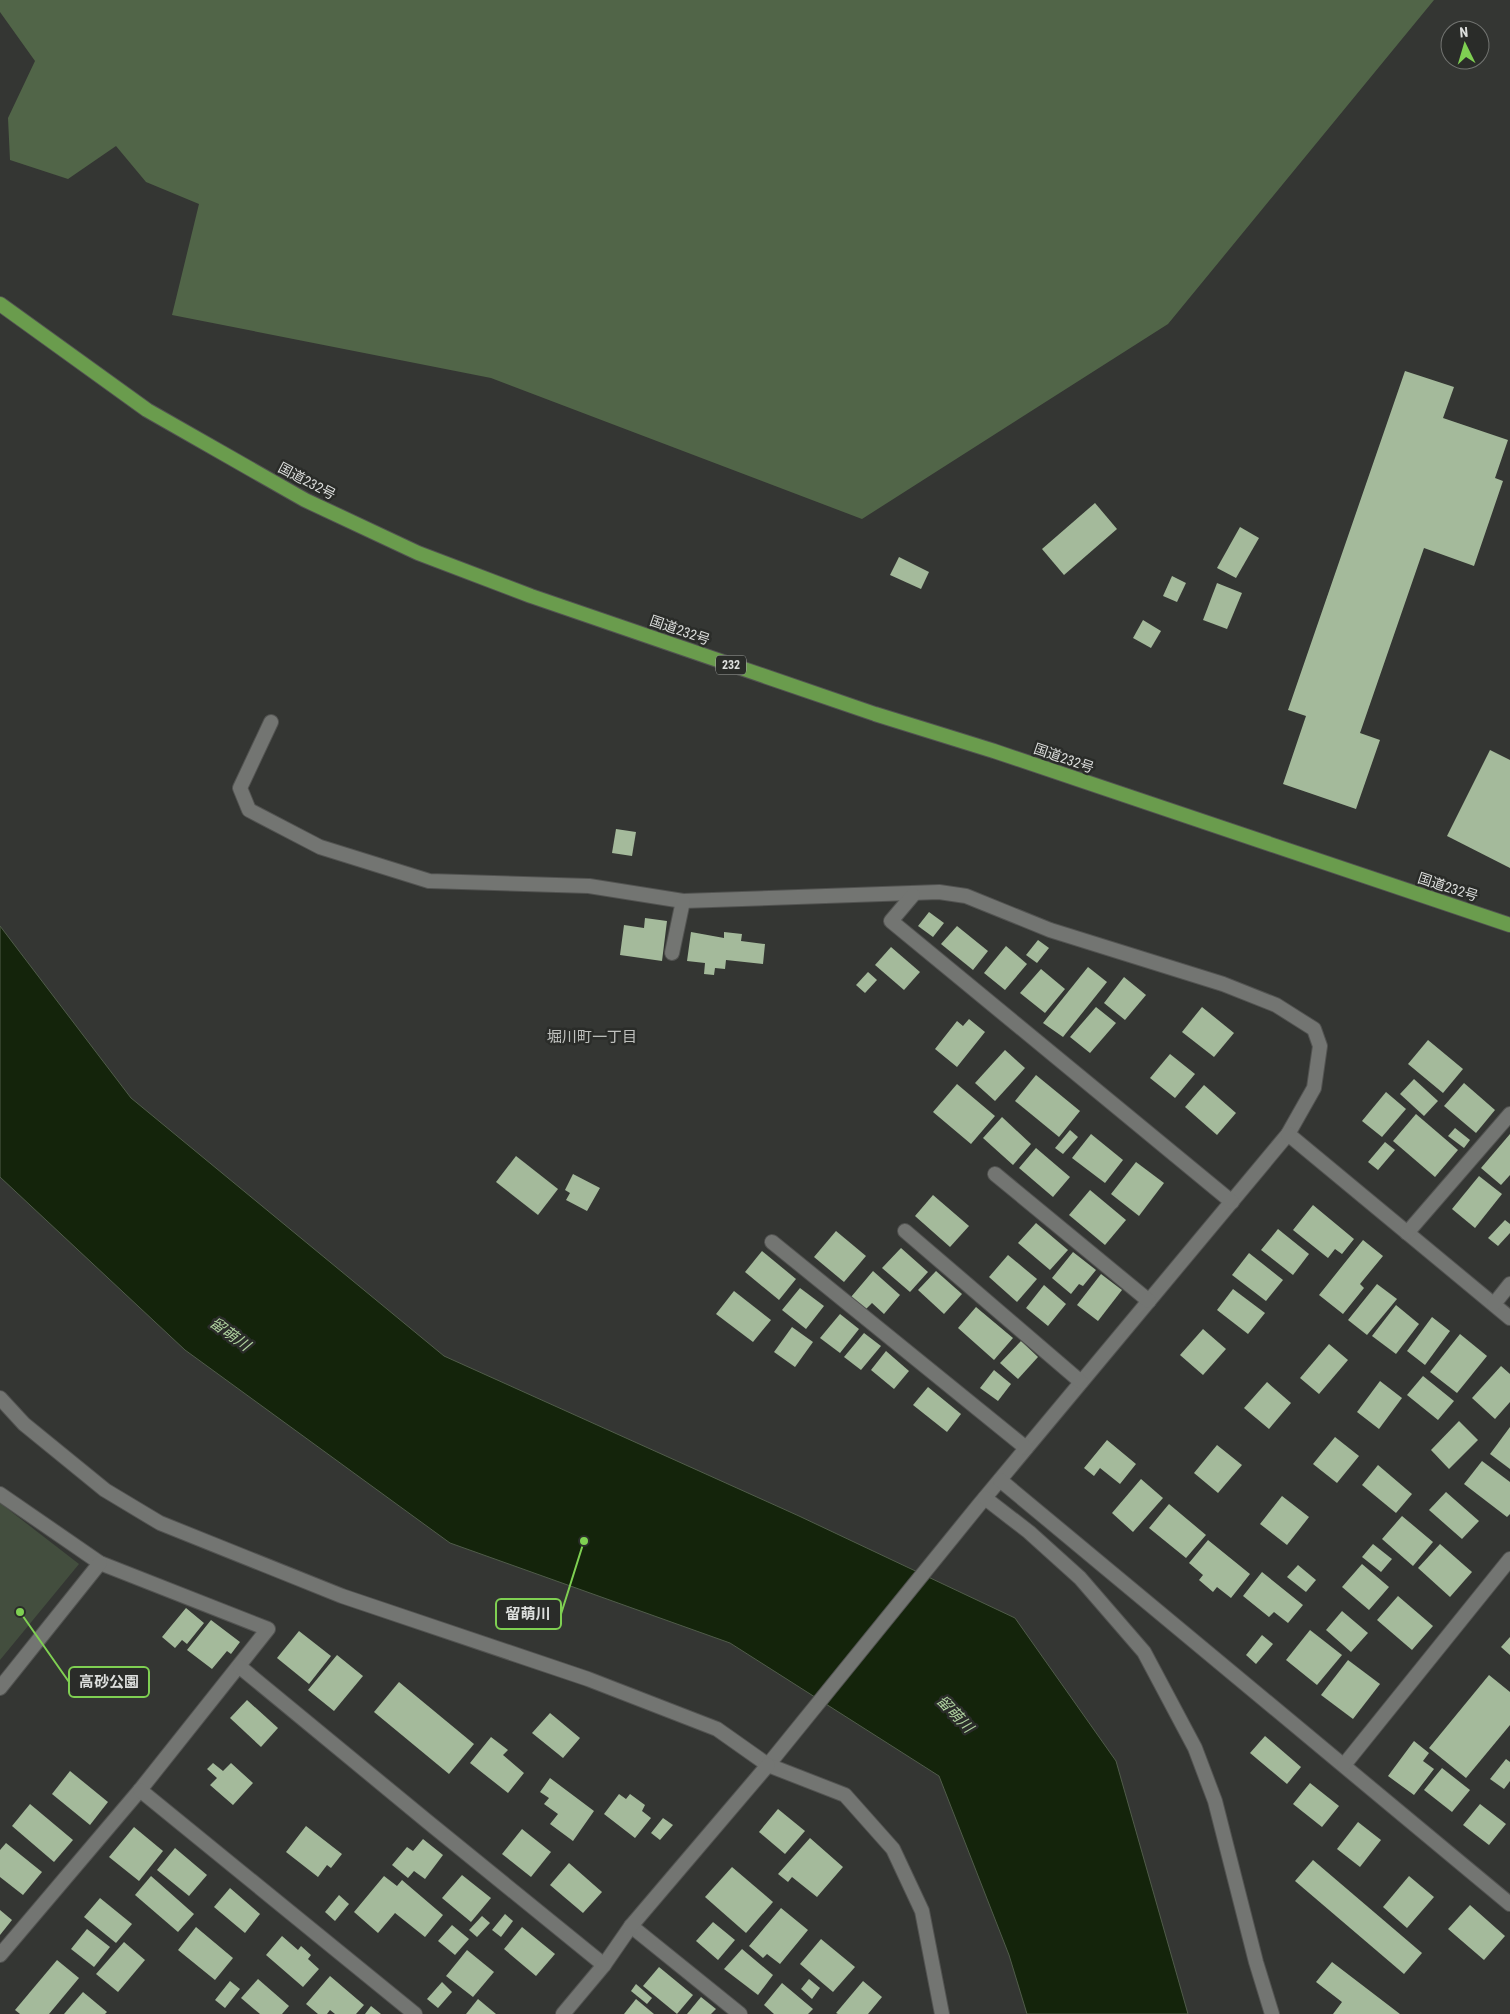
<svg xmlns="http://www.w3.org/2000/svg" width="1510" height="2014" font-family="'Roboto Condensed','Noto Sans JP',sans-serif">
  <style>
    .green { fill: #434e3e }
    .forest { fill: #516548 }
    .water { fill: #14240b; stroke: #505c4a }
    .building { fill: #a4ba9b }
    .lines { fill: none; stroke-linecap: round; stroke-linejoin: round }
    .minor-casing { stroke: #525351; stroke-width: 16 }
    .tertiary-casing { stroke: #525351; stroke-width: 16 }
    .trunk-casing { stroke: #525351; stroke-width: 16 }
    .minor { stroke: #737572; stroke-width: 14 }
    .tertiary { stroke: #737572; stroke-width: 14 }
    .trunk { stroke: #6a9c4d; stroke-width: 14 }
    .labels { text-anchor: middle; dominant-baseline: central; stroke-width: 5; stroke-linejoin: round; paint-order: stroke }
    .shield { fill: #2a2c29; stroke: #a7a9a7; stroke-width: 1 }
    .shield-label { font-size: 12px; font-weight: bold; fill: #dddfdd }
    .street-label { font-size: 14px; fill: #dddfdd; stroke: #2a2c29 }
    .neighbourhood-label { font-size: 15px; fill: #c0c2bf; stroke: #2a2c29 }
    .water-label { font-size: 15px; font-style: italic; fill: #b1d4a1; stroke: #2a2c29 }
    .leader { fill: none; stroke: #7fd052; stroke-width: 2 }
    .callout-dot { fill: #7fd052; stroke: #2a2c29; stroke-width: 2 }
    .callout { fill: #2a2c29; stroke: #7fd052; stroke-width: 2 }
    .callout-label { font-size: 15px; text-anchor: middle; font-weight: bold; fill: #dddfdd }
  </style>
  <rect width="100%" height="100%" fill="#343633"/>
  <path class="green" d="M 0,1503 L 79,1564 L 0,1660 Z"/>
  <path class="forest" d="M 0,0 L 1434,0 L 1168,324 L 862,519 L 491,378 L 172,315 L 199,204 L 146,182 L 116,146 L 68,179 L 10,160 L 8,118 L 35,61 L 0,12 Z"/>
  <path class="water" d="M 0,926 L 131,1098 L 444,1356 L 799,1516 L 1015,1618 L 1116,1761 L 1188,2014 L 1027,2014 L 1009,1955 L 939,1776 L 730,1643 L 450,1543 L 185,1350 L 0,1177 Z"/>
  <g class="building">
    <path d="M 1405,371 L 1454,387 L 1443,418 L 1508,440 L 1495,478 L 1503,481 L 1474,566 L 1424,548 L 1360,733 L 1380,740 L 1356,809 L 1283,784 L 1306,716 L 1288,710 Z"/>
    <path d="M 1095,503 L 1117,529 L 1064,575 L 1042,549 Z"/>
    <path d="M 1240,527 L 1259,538 L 1236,578 L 1217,568 Z"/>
    <path d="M 899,557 L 929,572 L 921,589 L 890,575 Z"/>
    <path d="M 1172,576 L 1186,583 L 1177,602 L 1163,596 Z"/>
    <path d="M 1217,583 L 1242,593 L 1227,629 L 1203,620 Z"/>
    <path d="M 1143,620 L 1161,631 L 1151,648 L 1133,638 Z"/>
    <path d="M 1490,750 L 1510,760 L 1510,868 L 1447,836 Z"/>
    <path d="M 616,829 L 636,832 L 632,856 L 612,853 Z"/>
    <path d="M 929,912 L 944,923 L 933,937 L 918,926 Z"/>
    <path d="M 645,918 L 667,921 L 662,961 L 620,955 L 624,925 L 644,928 Z"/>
    <path d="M 957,926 L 988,951 L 973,970 L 941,944 Z"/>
    <path d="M 691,932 L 724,938 L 724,932 L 742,934 L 741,941 L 765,944 L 763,964 L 726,960 L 725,969 L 715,968 L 714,975 L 704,974 L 705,963 L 687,961 Z"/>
    <path d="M 1038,940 L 1049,948 L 1037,963 L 1026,955 Z"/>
    <path d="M 1006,946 L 1027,964 L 1005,990 L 984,973 Z"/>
    <path d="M 891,947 L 920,972 L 904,990 L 875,965 Z"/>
    <path d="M 1088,967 L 1107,982 L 1063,1037 L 1043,1023 Z"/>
    <path d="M 1041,969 L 1065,989 L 1045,1013 L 1020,993 Z"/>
    <path d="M 868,972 L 877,980 L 865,993 L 856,985 Z"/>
    <path d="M 1124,977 L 1146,995 L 1125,1020 L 1104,1003 Z"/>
    <path d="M 1096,1007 L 1116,1023 L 1090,1053 L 1070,1037 Z"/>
    <path d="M 1202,1007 L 1234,1033 L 1214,1057 L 1182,1032 Z"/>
    <path d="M 969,1019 L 985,1032 L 957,1067 L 935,1049 L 957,1021 L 963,1026 Z"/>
    <path d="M 1428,1040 L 1463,1069 L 1443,1093 L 1408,1064 Z"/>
    <path d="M 1005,1050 L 1025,1068 L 995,1101 L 975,1083 Z"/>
    <path d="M 1170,1054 L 1195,1074 L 1175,1098 L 1150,1078 Z"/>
    <path d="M 1036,1075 L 1080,1111 L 1059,1137 L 1015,1101 Z"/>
    <path d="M 1414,1079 L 1438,1101 L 1424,1116 L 1400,1094 Z"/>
    <path d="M 1464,1083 L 1495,1110 L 1476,1133 L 1444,1106 Z"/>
    <path d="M 957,1084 L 995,1116 L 971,1144 L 933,1112 Z"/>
    <path d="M 1204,1085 L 1236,1113 L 1217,1135 L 1185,1107 Z"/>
    <path d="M 1386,1092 L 1406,1109 L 1382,1137 L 1362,1121 Z"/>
    <path d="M 1416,1114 L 1458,1150 L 1435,1177 L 1393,1141 Z"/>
    <path d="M 1002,1117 L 1031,1144 L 1013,1165 L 983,1138 Z"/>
    <path d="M 1455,1128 L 1470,1140 L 1464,1148 L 1448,1136 Z"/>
    <path d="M 1070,1130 L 1078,1137 L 1063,1154 L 1055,1148 Z"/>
    <path d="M 1091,1134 L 1123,1160 L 1105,1183 L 1072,1158 Z"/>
    <path d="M 1510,1134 L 1510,1175 L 1501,1185 L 1481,1168 Z"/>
    <path d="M 1385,1142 L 1395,1150 L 1378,1170 L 1368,1162 Z"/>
    <path d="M 1036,1148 L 1070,1177 L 1053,1197 L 1019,1168 Z"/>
    <path d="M 516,1156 L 558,1189 L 538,1215 L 496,1182 Z"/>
    <path d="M 1136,1162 L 1164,1183 L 1139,1216 L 1111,1194 Z"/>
    <path d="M 573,1174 L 600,1188 L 587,1211 L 566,1200 L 570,1193 L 565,1190 Z"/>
    <path d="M 1479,1176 L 1502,1194 L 1475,1228 L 1452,1209 Z"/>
    <path d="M 1090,1190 L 1126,1220 L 1105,1245 L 1069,1215 Z"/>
    <path d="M 933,1195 L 969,1226 L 950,1247 L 915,1216 Z"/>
    <path d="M 1313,1205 L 1354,1239 L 1342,1254 L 1335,1249 L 1328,1258 L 1293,1230 Z"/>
    <path d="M 1505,1220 L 1510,1224 L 1510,1233 L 1498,1246 L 1488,1238 Z"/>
    <path d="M 1036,1223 L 1068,1250 L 1050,1270 L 1018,1243 Z"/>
    <path d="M 1278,1229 L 1309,1254 L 1293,1275 L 1261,1250 Z"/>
    <path d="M 836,1231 L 866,1256 L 844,1282 L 814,1257 Z"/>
    <path d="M 1363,1240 L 1383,1256 L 1360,1284 L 1364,1288 L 1343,1314 L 1319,1295 Z"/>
    <path d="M 901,1248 L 928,1272 L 910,1292 L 882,1268 Z"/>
    <path d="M 762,1251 L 796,1279 L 779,1300 L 745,1272 Z"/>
    <path d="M 1073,1252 L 1096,1270 L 1083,1286 L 1079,1284 L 1071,1294 L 1052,1278 Z"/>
    <path d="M 1249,1253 L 1283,1280 L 1266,1301 L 1232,1275 Z"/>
    <path d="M 1008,1255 L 1037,1279 L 1017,1302 L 989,1277 Z"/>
    <path d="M 873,1271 L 900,1295 L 884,1314 L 872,1303 L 865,1310 L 851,1297 Z"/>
    <path d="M 936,1271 L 962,1294 L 944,1314 L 918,1290 Z"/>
    <path d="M 1101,1274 L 1122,1290 L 1098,1321 L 1077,1305 Z"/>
    <path d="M 1377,1284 L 1397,1299 L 1367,1335 L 1348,1320 Z"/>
    <path d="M 1044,1285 L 1066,1304 L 1048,1326 L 1026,1308 Z"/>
    <path d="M 800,1288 L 824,1306 L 806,1329 L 782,1310 Z"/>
    <path d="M 1233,1289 L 1265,1313 L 1248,1334 L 1217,1310 Z"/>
    <path d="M 734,1291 L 771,1320 L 753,1342 L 716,1314 Z"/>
    <path d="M 1396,1305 L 1419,1324 L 1396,1354 L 1372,1336 Z"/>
    <path d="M 976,1307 L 1013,1338 L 994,1360 L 958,1328 Z"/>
    <path d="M 840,1314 L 859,1329 L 840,1353 L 820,1338 Z"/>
    <path d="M 1432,1317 L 1450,1331 L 1425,1365 L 1407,1351 Z"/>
    <path d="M 792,1327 L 813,1342 L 795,1367 L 774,1352 Z"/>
    <path d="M 1203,1329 L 1226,1349 L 1203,1375 L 1180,1355 Z"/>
    <path d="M 864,1333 L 881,1346 L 861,1370 L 844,1357 Z"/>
    <path d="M 1460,1334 L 1487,1356 L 1457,1393 L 1430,1372 Z"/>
    <path d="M 1021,1341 L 1038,1357 L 1018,1379 L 1000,1363 Z"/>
    <path d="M 1329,1344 L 1348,1360 L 1319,1394 L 1300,1378 Z"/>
    <path d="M 886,1351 L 909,1371 L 894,1389 L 871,1370 Z"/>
    <path d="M 1501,1366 L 1510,1374 L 1510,1402 L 1495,1419 L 1472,1398 Z"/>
    <path d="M 994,1370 L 1011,1384 L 998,1401 L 980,1388 Z"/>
    <path d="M 1423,1376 L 1454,1401 L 1438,1420 L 1407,1395 Z"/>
    <path d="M 1380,1381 L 1402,1398 L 1379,1429 L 1357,1412 Z"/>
    <path d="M 1267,1382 L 1291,1403 L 1269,1429 L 1244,1408 Z"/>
    <path d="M 928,1387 L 961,1414 L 947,1432 L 913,1405 Z"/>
    <path d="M 1459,1421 L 1478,1440 L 1449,1469 L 1431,1450 Z"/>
    <path d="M 1510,1427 L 1510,1469 L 1490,1454 Z"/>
    <path d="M 1335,1437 L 1359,1456 L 1337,1483 L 1313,1464 Z"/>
    <path d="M 1107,1440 L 1136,1464 L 1120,1484 L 1100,1468 L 1094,1476 L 1084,1468 Z"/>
    <path d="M 1217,1445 L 1242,1465 L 1218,1493 L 1194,1473 Z"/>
    <path d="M 1482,1461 L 1510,1482 L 1510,1514 L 1507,1517 L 1464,1484 Z"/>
    <path d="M 1378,1465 L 1412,1494 L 1396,1513 L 1362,1485 Z"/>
    <path d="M 1141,1479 L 1163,1498 L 1133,1532 L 1112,1513 Z"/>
    <path d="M 1446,1492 L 1479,1521 L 1462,1539 L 1429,1510 Z"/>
    <path d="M 1282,1496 L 1309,1517 L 1287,1545 L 1260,1524 Z"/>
    <path d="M 1169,1504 L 1206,1535 L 1186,1558 L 1149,1528 Z"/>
    <path d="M 1402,1516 L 1433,1542 L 1413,1566 L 1382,1539 Z"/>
    <path d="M 1208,1540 L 1250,1574 L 1231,1598 L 1217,1587 L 1213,1592 L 1199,1580 L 1203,1575 L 1189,1563 Z"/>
    <path d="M 1373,1544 L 1392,1559 L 1381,1572 L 1362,1557 Z"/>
    <path d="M 1440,1544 L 1472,1572 L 1450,1597 L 1418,1568 Z"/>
    <path d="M 1362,1564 L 1389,1587 L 1369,1610 L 1342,1587 Z"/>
    <path d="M 1298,1565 L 1316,1580 L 1306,1592 L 1287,1577 Z"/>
    <path d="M 1262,1572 L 1303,1605 L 1288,1623 L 1274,1612 L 1269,1617 L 1243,1596 Z"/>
    <path d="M 1398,1596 L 1433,1626 L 1412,1650 L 1377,1620 Z"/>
    <path d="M 186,1608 L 204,1623 L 187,1644 L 182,1640 L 175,1648 L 162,1637 Z"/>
    <path d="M 1342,1611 L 1368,1633 L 1351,1652 L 1326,1630 Z"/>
    <path d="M 211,1620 L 240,1642 L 231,1654 L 227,1651 L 212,1669 L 187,1650 Z"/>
    <path d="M 1310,1630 L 1342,1655 L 1317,1685 L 1286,1660 Z"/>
    <path d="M 299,1631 L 331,1656 L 309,1684 L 277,1658 Z"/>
    <path d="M 1262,1635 L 1273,1644 L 1256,1664 L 1246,1655 Z"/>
    <path d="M 1510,1637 L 1510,1655 L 1501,1647 Z"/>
    <path d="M 337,1655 L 363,1676 L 334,1711 L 308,1690 Z"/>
    <path d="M 1348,1660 L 1380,1684 L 1353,1719 L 1321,1695 Z"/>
    <path d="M 1489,1675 L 1510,1692 L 1510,1725 L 1466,1778 L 1429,1748 Z"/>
    <path d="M 399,1682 L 474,1744 L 449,1774 L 374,1712 Z"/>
    <path d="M 247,1700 L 278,1728 L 261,1747 L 230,1718 Z"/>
    <path d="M 550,1713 L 580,1738 L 563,1758 L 532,1733 Z"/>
    <path d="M 1265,1736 L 1301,1767 L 1287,1784 L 1250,1753 Z"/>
    <path d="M 491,1737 L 508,1750 L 503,1755 L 524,1773 L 508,1793 L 470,1763 Z"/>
    <path d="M 1414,1741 L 1429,1753 L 1423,1761 L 1434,1769 L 1414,1795 L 1388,1776 Z"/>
    <path d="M 1506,1759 L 1510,1762 L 1510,1781 L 1504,1789 L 1490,1779 Z"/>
    <path d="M 213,1763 L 223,1771 L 231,1763 L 253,1783 L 233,1805 L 210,1785 L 217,1778 L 207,1769 Z"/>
    <path d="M 1442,1768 L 1470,1790 L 1452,1812 L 1424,1790 Z"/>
    <path d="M 70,1771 L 108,1802 L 90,1825 L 52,1794 Z"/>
    <path d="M 550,1778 L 594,1811 L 573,1841 L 550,1824 L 558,1814 L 544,1804 L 549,1798 L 540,1792 Z"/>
    <path d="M 1310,1783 L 1339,1806 L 1322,1827 L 1293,1804 Z"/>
    <path d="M 619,1794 L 626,1799 L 630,1794 L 645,1805 L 642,1811 L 651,1818 L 635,1838 L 604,1814 Z"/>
    <path d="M 30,1804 L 73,1840 L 54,1862 L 12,1826 Z"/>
    <path d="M 1480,1804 L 1506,1824 L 1489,1845 L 1463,1825 Z"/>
    <path d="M 778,1809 L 805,1831 L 785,1854 L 759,1832 Z"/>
    <path d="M 663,1818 L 673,1825 L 660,1840 L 651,1833 Z"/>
    <path d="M 1358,1822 L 1381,1840 L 1360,1867 L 1337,1849 Z"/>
    <path d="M 306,1826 L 342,1854 L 331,1868 L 327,1865 L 318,1877 L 286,1852 Z"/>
    <path d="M 134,1827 L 163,1851 L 139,1881 L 109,1857 Z"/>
    <path d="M 522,1829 L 551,1852 L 531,1877 L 502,1854 Z"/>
    <path d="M 810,1838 L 843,1867 L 817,1897 L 792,1877 L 788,1882 L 778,1874 Z"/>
    <path d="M 423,1839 L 443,1855 L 425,1879 L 414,1871 L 408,1878 L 392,1865 L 407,1847 L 413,1851 Z"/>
    <path d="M 6,1843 L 42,1872 L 23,1895 L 0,1877 L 0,1850 Z"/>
    <path d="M 175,1848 L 207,1875 L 189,1896 L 157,1870 Z"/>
    <path d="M 1313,1860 L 1422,1953 L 1404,1974 L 1295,1881 Z"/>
    <path d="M 569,1863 L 602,1892 L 583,1913 L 550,1885 Z"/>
    <path d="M 732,1867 L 773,1902 L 746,1933 L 705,1897 Z"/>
    <path d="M 462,1875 L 491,1898 L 471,1922 L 442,1898 Z"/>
    <path d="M 151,1876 L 194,1914 L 178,1932 L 135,1895 Z"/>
    <path d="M 384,1876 L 397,1886 L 402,1880 L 443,1915 L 425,1937 L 395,1913 L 378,1933 L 354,1912 Z"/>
    <path d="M 1409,1876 L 1434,1897 L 1407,1928 L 1383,1907 Z"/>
    <path d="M 230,1888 L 260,1914 L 245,1933 L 214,1907 Z"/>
    <path d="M 339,1895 L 349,1904 L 335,1921 L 325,1912 Z"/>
    <path d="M 100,1898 L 132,1924 L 116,1943 L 84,1917 Z"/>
    <path d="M 1470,1905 L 1505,1936 L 1484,1960 L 1448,1929 Z"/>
    <path d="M 781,1908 L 808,1930 L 780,1964 L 767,1954 L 763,1958 L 749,1946 Z"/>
    <path d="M 0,1910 L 12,1920 L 0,1935 Z"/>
    <path d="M 505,1914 L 513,1921 L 501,1937 L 492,1930 Z"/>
    <path d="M 482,1916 L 490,1923 L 477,1937 L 469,1930 Z"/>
    <path d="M 713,1922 L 735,1940 L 718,1960 L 696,1941 Z"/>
    <path d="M 452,1925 L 469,1939 L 455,1955 L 438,1941 Z"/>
    <path d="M 196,1927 L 233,1958 L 215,1980 L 178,1950 Z"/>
    <path d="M 522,1927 L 555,1954 L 536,1976 L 504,1949 Z"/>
    <path d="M 87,1929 L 110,1947 L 94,1967 L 71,1949 Z"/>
    <path d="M 282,1936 L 298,1950 L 301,1946 L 311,1955 L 308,1959 L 319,1969 L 303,1987 L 266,1955 Z"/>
    <path d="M 821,1939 L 855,1967 L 833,1992 L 800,1964 Z"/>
    <path d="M 124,1942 L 145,1960 L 118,1992 L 96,1974 Z"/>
    <path d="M 742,1949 L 773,1975 L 758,1995 L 724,1969 Z"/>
    <path d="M 467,1950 L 494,1972 L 473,1997 L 446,1976 Z"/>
    <path d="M 57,1960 L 79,1978 L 49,2014 L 20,2014 L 15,2010 Z"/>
    <path d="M 1332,1962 L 1400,2014 L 1333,2014 L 1342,2002 L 1316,1982 Z"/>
    <path d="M 659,1967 L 693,1995 L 677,2014 L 643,1986 Z"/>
    <path d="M 330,1976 L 364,2005 L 356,2014 L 335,2014 L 330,2010 L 327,2014 L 318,2014 L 306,2004 Z"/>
    <path d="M 258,1979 L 289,2006 L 282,2014 L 260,2014 L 241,1998 Z"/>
    <path d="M 809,1979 L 820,1988 L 812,1999 L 801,1989 Z"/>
    <path d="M 230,1981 L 240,1989 L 225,2008 L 215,2000 Z"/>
    <path d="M 863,1981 L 882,1997 L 868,2014 L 838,2014 L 836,2013 Z"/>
    <path d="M 442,1982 L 452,1992 L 438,2008 L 427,1999 Z"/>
    <path d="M 782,1983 L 813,2009 L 808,2014 L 774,2014 L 764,2005 Z"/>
    <path d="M 636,1984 L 652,1998 L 647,2004 L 631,1991 Z"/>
    <path d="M 83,1992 L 107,2012 L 105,2014 L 64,2014 Z"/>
    <path d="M 701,1997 L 716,2009 L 711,2014 L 687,2014 Z"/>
    <path d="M 478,1999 L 496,2014 L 466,2014 Z"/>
    <path d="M 636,1999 L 654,2014 L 624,2014 Z"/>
    <path d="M 371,2006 L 381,2014 L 365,2014 Z"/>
  </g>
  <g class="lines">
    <defs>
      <g id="minor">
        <path d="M 271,722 L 240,788 L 249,810 L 320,847 L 429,881 L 589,886 L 683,901 L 939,892 L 966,896 L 1050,930 L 1223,984 L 1276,1005 L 1314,1029 L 1320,1046 L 1314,1088 L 1288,1134 L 978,1506 L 768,1765"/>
        <path d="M 913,895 L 891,921 L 1232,1202"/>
        <path d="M 672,953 L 683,901"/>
        <path d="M 1288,1134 L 1510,1318"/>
        <path d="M 995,1174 L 1149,1301"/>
        <path d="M 905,1231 L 1081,1382"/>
        <path d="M 1407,1233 L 1510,1114"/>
        <path d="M 772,1242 L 1026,1448"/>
        <path d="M 1494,1304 L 1510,1284"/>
        <path d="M 0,1398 L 24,1424 L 105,1490 L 160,1523 L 342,1596 L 588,1679 L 717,1729 L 768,1765 L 845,1795 L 893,1849 L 922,1911 L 942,2014"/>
        <path d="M 1000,1480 L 1510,1904"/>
        <path d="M 0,1494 L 100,1563 L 268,1629 L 140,1790 L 0,1955"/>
        <path d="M 985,1498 L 1029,1532 L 1080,1578 L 1144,1652 L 1195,1748 L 1215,1801 L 1256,1962 L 1272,2014"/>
        <path d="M 240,1667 L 428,1822 L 604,1965"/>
        <path d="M 0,1688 L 100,1563"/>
        <path d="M 1344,1765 L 1510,1559"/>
        <path d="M 140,1790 L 415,2014"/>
        <path d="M 631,1926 L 740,2014"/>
      </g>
      <path id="tertiary" d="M 563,2014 L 604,1965 L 631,1926 L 768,1765"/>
      <path id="trunk" d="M 0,304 L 147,410 L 305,500 L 418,553 L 531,596 L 875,714 L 994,751 L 1510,925"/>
    </defs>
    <use href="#minor" class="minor-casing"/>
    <use href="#tertiary" class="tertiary-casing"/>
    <use href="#trunk" class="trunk-casing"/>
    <use href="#minor" class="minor"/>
    <use href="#tertiary" class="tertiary"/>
    <use href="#trunk" class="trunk"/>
  </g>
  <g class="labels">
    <rect class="shield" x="716" y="655.5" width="30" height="19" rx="4"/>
    <g class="shield-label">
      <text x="731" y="665">232</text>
    </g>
    <g class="street-label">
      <text transform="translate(307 481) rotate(28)">国道232号</text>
      <text transform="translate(680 630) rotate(19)">国道232号</text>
      <text transform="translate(1064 758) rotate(19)">国道232号</text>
      <text transform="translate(1448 887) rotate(18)">国道232号</text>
    </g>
    <g class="neighbourhood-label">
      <text x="592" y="1037">堀川町一丁目</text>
    </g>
    <g class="water-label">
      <text transform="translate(230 1334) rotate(36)">留萌川</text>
      <text transform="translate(955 1714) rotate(46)">留萌川</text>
    </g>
  </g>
  <path class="leader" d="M584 1541L561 1614M20 1612L69 1682"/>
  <g class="callout-dot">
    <circle cx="584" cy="1541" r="5"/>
    <circle cx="20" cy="1612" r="5"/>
  </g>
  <g class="callout">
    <rect x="496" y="1599" width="65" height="30" rx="5"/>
    <rect x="69" y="1667" width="80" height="30" rx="5"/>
  </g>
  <g class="callout-label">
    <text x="528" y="1619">留萌川</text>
    <text x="109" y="1687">高砂公園</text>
  </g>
  <g transform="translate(1465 45) rotate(355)"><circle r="24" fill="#2a2c29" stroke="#727471"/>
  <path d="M0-4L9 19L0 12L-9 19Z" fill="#7fd052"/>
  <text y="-8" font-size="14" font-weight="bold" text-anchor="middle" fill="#dddfdd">N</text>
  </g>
</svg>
